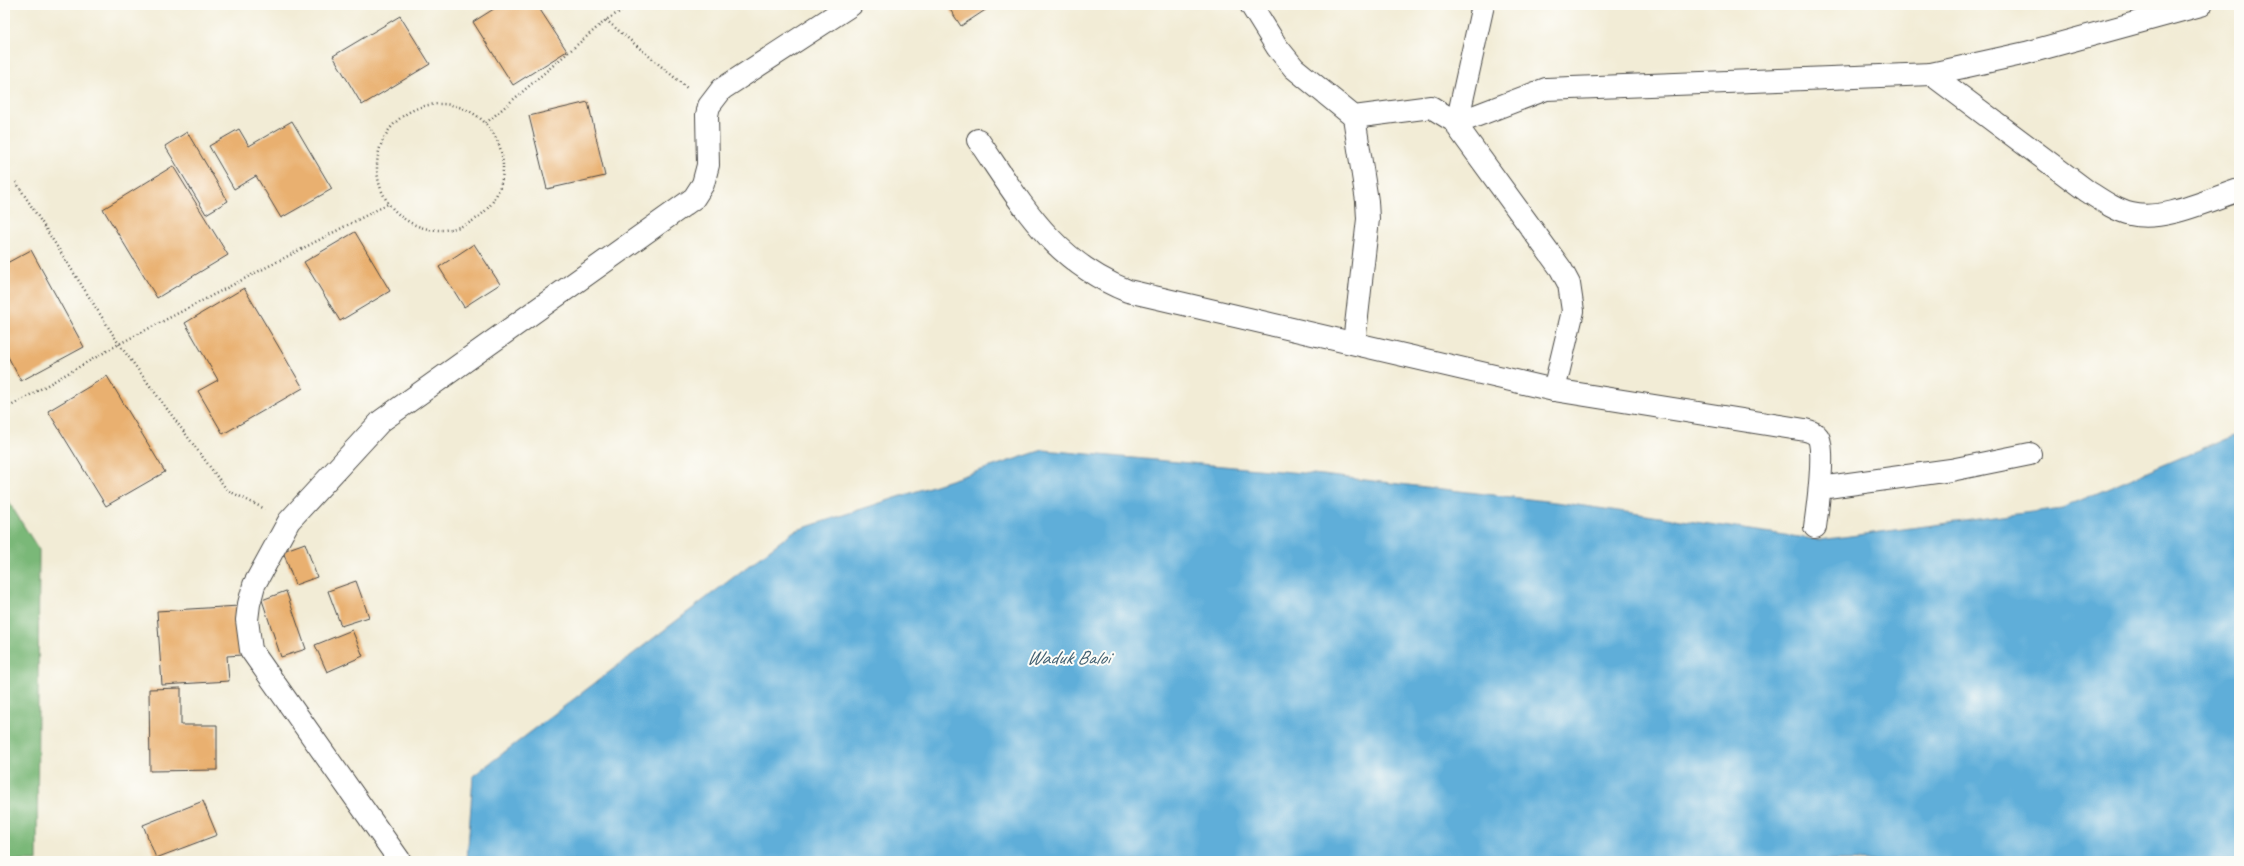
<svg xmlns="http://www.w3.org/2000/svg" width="2244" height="866" font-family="Caveat,sans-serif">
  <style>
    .forest { fill: #7ab878; stroke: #527252 }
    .water { fill: #5faed9; stroke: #456c82 }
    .building { fill: #e9b06f }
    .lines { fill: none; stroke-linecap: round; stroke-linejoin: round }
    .street-casing { stroke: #494845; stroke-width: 24 }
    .path { stroke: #494845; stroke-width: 2.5; stroke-dasharray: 1 3; stroke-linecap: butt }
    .street { stroke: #fff; stroke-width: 22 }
    .labels { text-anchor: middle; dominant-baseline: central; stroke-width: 4; stroke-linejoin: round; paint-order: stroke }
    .water-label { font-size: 20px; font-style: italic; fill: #405f71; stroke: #fdfcf7 }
  </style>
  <rect width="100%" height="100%" fill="#fdfcf7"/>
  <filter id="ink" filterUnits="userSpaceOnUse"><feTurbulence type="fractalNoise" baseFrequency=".025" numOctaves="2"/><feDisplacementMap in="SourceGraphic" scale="8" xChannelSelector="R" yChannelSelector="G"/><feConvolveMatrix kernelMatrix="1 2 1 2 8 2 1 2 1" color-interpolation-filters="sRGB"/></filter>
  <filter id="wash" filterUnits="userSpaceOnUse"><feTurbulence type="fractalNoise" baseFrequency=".012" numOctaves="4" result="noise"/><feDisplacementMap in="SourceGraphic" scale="16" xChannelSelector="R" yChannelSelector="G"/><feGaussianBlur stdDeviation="0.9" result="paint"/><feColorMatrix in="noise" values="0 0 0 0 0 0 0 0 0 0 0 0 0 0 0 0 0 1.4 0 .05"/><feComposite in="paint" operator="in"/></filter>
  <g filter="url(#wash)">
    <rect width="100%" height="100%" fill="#f2ecd6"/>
    <path class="forest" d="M 5,496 L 39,550 L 37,861 L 5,861 Z"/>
    <path class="water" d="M 2239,433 L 2239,861 L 467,861 L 473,776 L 794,531 L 1043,450 L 1313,474 L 1563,503 L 1820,540 L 2062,508 Z"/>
    <g id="blocks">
      <g class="building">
        <path d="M 500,5 L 537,5 L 567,51 L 513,85 L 473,22 Z"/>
        <path d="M 947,5 L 993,5 L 961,26 Z"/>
        <path d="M 400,16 L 430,64 L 362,105 L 333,56 Z"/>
        <path d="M 588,102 L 605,176 L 547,189 L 529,116 Z"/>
        <path d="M 292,121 L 332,189 L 281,218 L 256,176 L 234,189 L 209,146 L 239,129 L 249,146 Z"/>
        <path d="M 187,132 L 228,201 L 206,214 L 165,146 Z"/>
        <path d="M 173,166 L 228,255 L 157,298 L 103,209 Z"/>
        <path d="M 355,232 L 390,291 L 340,321 L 304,262 Z"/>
        <path d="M 474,244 L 500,284 L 464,307 L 439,267 Z"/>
        <path d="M 31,250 L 84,347 L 21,381 L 5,351 L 5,264 Z"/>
        <path d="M 244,288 L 303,388 L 223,434 L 198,391 L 218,380 L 185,323 Z"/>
        <path d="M 107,376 L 165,472 L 106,506 L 48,411 Z"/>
        <path d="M 305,543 L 317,577 L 295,585 L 283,551 Z"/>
        <path d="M 356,581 L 369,617 L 341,626 L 328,591 Z"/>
        <path d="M 286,591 L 306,649 L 281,657 L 262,600 Z"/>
        <path d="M 239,606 L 242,655 L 227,656 L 229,681 L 162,685 L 157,611 Z"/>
        <path d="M 352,630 L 363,656 L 327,672 L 315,645 Z"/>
        <path d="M 181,688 L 181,725 L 217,725 L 217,770 L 150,771 L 149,689 Z"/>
        <path d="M 203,801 L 217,835 L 156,858 L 143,825 Z"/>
      </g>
    </g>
  </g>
  <g filter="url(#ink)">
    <use href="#blocks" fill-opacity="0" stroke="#494845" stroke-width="1"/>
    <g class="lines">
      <defs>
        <g id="street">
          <path d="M 1251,5 L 1277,47 L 1294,68 L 1354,117 L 1431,107 L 1457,123 L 1546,89 L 1931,74 L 2026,53 L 2201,5"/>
          <path d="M 1483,5 L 1457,123 L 1459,129 L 1561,269 L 1569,284 L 1573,311 L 1554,390"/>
          <path d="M 1931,74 L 2087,191 C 2101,200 2115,210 2131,214 C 2163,222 2208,200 2239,190"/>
          <path d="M 978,140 C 1022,204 1052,261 1128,291 L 1554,390 L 1805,430 C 1810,431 1815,433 1818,437 C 1826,448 1817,512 1815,527"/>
          <path d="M 1354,343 L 1368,219 L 1367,201 L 1354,117"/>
          <path d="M 1820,488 L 1951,470 L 2030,454"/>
          <path d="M 400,861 L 251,650 L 247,620 L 249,604 L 254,585 L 289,521 L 381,421 L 694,198 L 703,184 L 708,165 L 707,115 L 709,106 L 722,89 L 851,5"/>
        </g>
      </defs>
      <use href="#street" class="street-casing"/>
      <g class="path">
        <path d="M 606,20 L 687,88"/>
        <circle cx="440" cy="167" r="63"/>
        <path d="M 486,123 L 606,20 L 631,5"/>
        <path d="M 16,182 L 119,344 L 227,490 L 265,509"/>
        <path d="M 9,407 L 119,344 L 388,204"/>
      </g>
      <use href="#street" class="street"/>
    </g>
  </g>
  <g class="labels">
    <g class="water-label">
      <text x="1068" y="657">Waduk Baloi</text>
    </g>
  </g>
  <rect width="2244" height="866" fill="none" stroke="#fdfcf7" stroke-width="20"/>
</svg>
